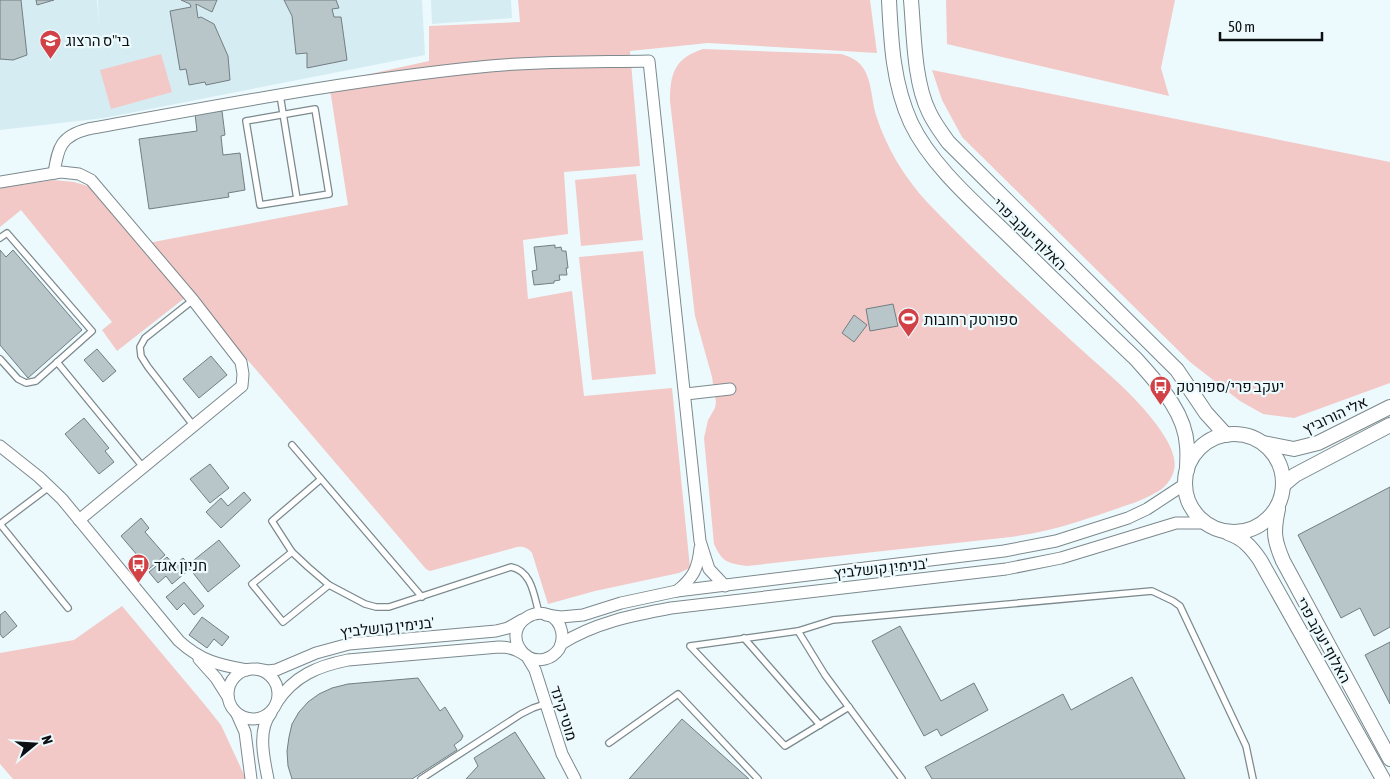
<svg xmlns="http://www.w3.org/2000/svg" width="1390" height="779" font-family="'Asap Condensed',Heebo,sans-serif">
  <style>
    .built { fill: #d6ecf3 }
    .green { fill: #f2c9c6 }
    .building { fill: #b8c5c9; stroke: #727e82 }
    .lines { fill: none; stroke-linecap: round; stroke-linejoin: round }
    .service-casing { stroke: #7c898d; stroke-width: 8 }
    .minor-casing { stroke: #7c898d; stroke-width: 13 }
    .tertiary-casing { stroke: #7c898d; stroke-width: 16 }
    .service { stroke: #fff; stroke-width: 5.5 }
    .minor { stroke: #fff; stroke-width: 11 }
    .tertiary { stroke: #fff; stroke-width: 14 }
    .labels { text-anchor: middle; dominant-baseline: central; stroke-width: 4.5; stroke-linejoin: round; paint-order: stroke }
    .poi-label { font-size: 15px; fill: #0c1012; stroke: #ecfafe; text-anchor: start }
    .street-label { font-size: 15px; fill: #0c1012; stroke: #ecfafe }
  </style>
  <rect width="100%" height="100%" fill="#ecfafe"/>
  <g class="built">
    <path d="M 0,0 L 97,0 L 99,26 L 98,0 L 422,0 L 425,55 L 104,118 L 0,130 Z"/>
    <path d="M 431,0 L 511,0 L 512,18 L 432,24 Z"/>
  </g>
  <g class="green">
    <path d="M 518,0 L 870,0 L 877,53 L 708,43 L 630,51 L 640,166 L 564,172 L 568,234 L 523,240 L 528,299 L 572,291 L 584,396 L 672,388 L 690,568 L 679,573 L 595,591 L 548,604 L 532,553 C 528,548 524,546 517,547 L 430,571 L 426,569 L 148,243 L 348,205 L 329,83 L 429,61 L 429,26 L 520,22 Z"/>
    <path d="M 946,0 L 1175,0 L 1161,68 L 1169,96 L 947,44 Z"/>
    <path d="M 703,49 L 841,54 C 848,56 856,59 861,65 C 872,78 871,98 876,115 C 886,147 904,177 927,202 C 974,251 1024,297 1074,343 C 1097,364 1122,384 1143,408 C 1155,422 1179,450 1174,470 C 1172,480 1164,489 1155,493 C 1142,501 1127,505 1113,510 C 1092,517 1070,525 1048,530 C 1036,533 1024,535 1011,537 L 747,566 C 727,563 722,562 714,544 L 704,438 L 708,420 L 715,408 L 716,402 L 712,377 L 695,316 L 670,101 C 670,73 675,58 703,49 Z"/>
    <path d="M 161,54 L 172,92 L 111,109 L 100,70 Z"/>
    <path d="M 932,70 L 1390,162 L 1390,383 L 1294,418 L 1263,414 L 1240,401 L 1190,362 L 962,137 L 942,100 Z"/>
    <path d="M 636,174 L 643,240 L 581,246 L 575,180 Z"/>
    <path d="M 54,180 L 74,182 L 91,187 L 186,297 L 117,351 L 102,330 L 112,322 L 21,210 L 0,227 L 0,188 Z"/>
    <path d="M 643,251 L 656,374 L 592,380 L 579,257 Z"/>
    <path d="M 122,606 L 205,705 L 221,725 L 246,779 L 13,779 L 0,764 L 0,653 L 74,640 Z"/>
  </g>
  <g class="building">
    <path d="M 0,0 L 21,0 L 27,55 L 13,60 L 0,59 Z"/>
    <path d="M 36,0 L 54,0 L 37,5 Z"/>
    <path d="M 181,0 L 217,0 L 212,12 L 196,4 L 198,18 L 201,17 L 214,24 L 228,56 L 230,80 L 206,85 L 205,82 L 189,85 L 186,69 L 180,70 L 170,11 L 191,7 L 190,4 Z"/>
    <path d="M 284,0 L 336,0 L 339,8 L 332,9 L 334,17 L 341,17 L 347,60 L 307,68 L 307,53 L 296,54 L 292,16 Z"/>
    <path d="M 222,111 L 225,135 L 221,136 L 223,155 L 240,153 L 245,190 L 228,193 L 229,197 L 149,209 L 139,139 L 197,131 L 195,114 Z"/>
    <path d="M 555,245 L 555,248 L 561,247 L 562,251 L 566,251 L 568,268 L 566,268 L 567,275 L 559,275 L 560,280 L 554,281 L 554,283 L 534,285 L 532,271 L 537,270 L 534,247 Z"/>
    <path d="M 0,250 L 6,257 L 13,250 L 82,330 L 28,378 L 0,345 Z"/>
    <path d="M 893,304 L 898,326 L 870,331 L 866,309 Z"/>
    <path d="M 854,315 L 867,325 L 854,342 L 842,333 Z"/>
    <path d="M 97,349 L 116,371 L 103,382 L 84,360 Z"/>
    <path d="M 211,356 L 227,375 L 199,398 L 183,379 Z"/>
    <path d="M 84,418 L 109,448 L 105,451 L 114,462 L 99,474 L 65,434 Z"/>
    <path d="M 210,464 L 229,488 L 210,503 L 190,479 Z"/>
    <path d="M 1390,487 L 1390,627 L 1374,636 L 1360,608 L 1341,618 L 1298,535 Z"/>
    <path d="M 244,492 L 251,500 L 221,528 L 206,512 L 221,498 L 228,506 Z"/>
    <path d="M 141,518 L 149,528 L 145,532 L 165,555 L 149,569 L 121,536 Z"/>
    <path d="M 219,540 L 240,566 L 208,592 L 190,569 L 172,584 L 166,576 L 158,583 L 149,572 L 167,557 L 174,565 L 183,558 L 189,564 Z"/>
    <path d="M 184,582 L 204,606 L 194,615 L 184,603 L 177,610 L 166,597 Z"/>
    <path d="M 5,611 L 17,626 L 3,638 L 0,634 L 0,615 Z"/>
    <path d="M 202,617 L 229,637 L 222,646 L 214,639 L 207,648 L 189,635 Z"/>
    <path d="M 900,626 L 941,701 L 974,683 L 988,710 L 941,736 L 937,729 L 924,736 L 872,641 Z"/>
    <path d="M 1390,642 L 1390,704 L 1365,655 Z"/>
    <path d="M 1132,677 L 1185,779 L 932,779 L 925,767 L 1063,694 L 1071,710 Z"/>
    <path d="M 418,678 L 440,711 L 445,707 L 463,736 L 461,740 L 454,745 L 457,750 L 412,779 L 292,779 L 288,766 L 287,751 L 289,737 L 292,724 L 299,712 L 308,702 L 319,694 L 332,688 L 348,684 Z"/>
    <path d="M 682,719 L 749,779 L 629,779 Z"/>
    <path d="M 515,732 L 545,779 L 466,779 L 478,766 L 474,758 Z"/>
  </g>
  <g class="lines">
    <defs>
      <g id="service">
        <path d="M 280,95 L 297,199"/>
        <path d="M 315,109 L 329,194 L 260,205 L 246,121 Z"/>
        <path d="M 0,238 L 7,233 L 92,331 L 36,381 L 26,383 L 18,379 L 0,359"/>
        <path d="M 57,362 L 143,467"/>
        <path d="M 193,425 L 148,367 L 141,356 L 140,347 L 145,338 L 193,300"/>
        <path d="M 292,445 L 422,597"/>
        <path d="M 321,479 L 272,521 L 292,552 L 308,567 L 329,585 L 365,604 L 376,607 L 389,607 L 511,567 C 532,571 534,596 539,613"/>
        <path d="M 0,524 L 68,608"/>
        <path d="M 0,524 L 49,487"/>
        <path d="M 292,552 L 252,584 L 283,622 L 329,585"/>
        <path d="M 798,631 L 690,646 L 785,746 L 849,707"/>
        <path d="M 744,638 L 820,725"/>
        <path d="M 609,743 L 678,694 L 758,779"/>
        <path d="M 421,779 L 521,714 L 533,708 L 545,704"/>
        <path d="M 902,779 L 825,675 L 798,631 L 833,620 L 1152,591 L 1173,601 L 1180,606 L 1246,746 L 1253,779"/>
      </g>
      <g id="minor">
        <path d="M 54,173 C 58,147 61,136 88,129 C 221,105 355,79 490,66 C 543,61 596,62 649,61 L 700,541 L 709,569 L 725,586"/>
        <path d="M 0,182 L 61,172 L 79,174 L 91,180 L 193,300 L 241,362 L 243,374 L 242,386 L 79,520"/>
        <path d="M 686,394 L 730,389"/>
        <path d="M 0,446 L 39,477 L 62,499 L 179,641 C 201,661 219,665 247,670"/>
        <path d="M 677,591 C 693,578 698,569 700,548"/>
        <path d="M 546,615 L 561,617 L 583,615 L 621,603 L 677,591 L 1004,551 L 1056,541 L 1128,518 L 1147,509 L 1185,484"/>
        <path d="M 561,644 C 594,623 633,615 671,608 L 1006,569 L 1061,558 L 1176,523 L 1206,523"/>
        <path d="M 526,655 L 535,670 L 562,754 L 575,779"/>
        <path d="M 199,659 L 216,678 L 228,697"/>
        <circle cx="253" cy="694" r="25"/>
        <path d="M 257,669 L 268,671 L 276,670 L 316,653 L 349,644 L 496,631 L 508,628 L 522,620"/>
        <path d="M 277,702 C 294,676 318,666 348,660 L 499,647 C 506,647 512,648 518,651 C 522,653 525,655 528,657 C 539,663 552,659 559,649 C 563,642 563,634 560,626 C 545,596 497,625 524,654"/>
        <path d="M 237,714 L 245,732 L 251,779"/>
        <path d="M 268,779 C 264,759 257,730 271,713"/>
      </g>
      <g id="tertiary">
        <path d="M 889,0 C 891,42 893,84 911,123 C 931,165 974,202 1007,234 C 1050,276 1093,318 1136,359 C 1158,384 1185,411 1187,446 C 1188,454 1187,462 1187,470"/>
        <path d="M 911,0 C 914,34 914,82 929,112 C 934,123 941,132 948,142 L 1177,370 L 1206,413 L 1226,435"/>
        <circle cx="1234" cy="483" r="49"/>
        <path d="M 1263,443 L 1294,449 L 1318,443 L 1390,407"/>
        <path d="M 1283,485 L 1295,475 L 1390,425"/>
        <path d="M 1278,509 C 1273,532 1274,540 1283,561 L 1390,759"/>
        <path d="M 1228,533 C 1243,538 1251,547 1260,560 L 1383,779"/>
      </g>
    </defs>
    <use href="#service" class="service-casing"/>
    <use href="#minor" class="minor-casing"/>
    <use href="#tertiary" class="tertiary-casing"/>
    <use href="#service" class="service"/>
    <use href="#minor" class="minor"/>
    <use href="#tertiary" class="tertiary"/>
  </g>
  <defs>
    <symbol id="school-pin" viewBox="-11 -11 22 30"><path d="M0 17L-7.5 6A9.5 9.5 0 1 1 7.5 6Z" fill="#d14145" stroke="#ecfafe"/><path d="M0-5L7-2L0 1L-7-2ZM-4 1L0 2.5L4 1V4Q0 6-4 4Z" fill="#fff"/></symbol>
    <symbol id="stadium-pin" viewBox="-11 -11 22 30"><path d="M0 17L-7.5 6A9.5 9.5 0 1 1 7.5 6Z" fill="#d14145" stroke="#ecfafe"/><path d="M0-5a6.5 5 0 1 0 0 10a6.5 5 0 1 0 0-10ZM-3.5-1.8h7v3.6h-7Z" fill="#fff"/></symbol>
    <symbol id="bus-pin" viewBox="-11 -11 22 30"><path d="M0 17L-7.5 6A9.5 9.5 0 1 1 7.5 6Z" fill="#d14145" stroke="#ecfafe"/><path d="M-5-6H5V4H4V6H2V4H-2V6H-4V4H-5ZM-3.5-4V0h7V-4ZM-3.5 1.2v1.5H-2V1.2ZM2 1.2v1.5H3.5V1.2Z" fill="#fff"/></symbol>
  </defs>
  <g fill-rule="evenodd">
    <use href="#school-pin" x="38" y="28" width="25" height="34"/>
    <use href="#stadium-pin" x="896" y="306" width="25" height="34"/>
    <use href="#bus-pin" x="1148" y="374" width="25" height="34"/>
    <use href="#bus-pin" x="126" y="552" width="25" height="34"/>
  </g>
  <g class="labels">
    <g class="poi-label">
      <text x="66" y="40">בי"ס הרצוג</text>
      <text x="924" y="319">ספורטק רחובות</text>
      <text x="1176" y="386">יעקב פרי/ספורטק</text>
      <text x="154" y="565">חניון אגד</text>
    </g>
    <g class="street-label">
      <text transform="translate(1030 234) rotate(44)">האלוף יעקב פרי</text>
      <text transform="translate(1335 415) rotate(-25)">אלי הורוביץ</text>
      <text transform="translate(881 568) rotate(-6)">בנימין קושלביץ'</text>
      <text transform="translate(387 627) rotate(-6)">בנימין קושלביץ'</text>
      <text transform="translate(1324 640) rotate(61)">האלוף יעקב פרי</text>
      <text transform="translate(564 713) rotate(72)">מוטי קינד</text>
    </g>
  </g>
  <g transform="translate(35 744) rotate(72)" stroke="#ecfafe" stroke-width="4" paint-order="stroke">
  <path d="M0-4L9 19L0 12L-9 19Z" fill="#0c1012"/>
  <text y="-8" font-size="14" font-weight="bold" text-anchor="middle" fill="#0c1012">N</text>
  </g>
  <path d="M1220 32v8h102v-8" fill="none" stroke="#0c1012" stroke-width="2.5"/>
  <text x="1228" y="32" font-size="15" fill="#0c1012" stroke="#ecfafe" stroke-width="4" paint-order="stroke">50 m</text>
</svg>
